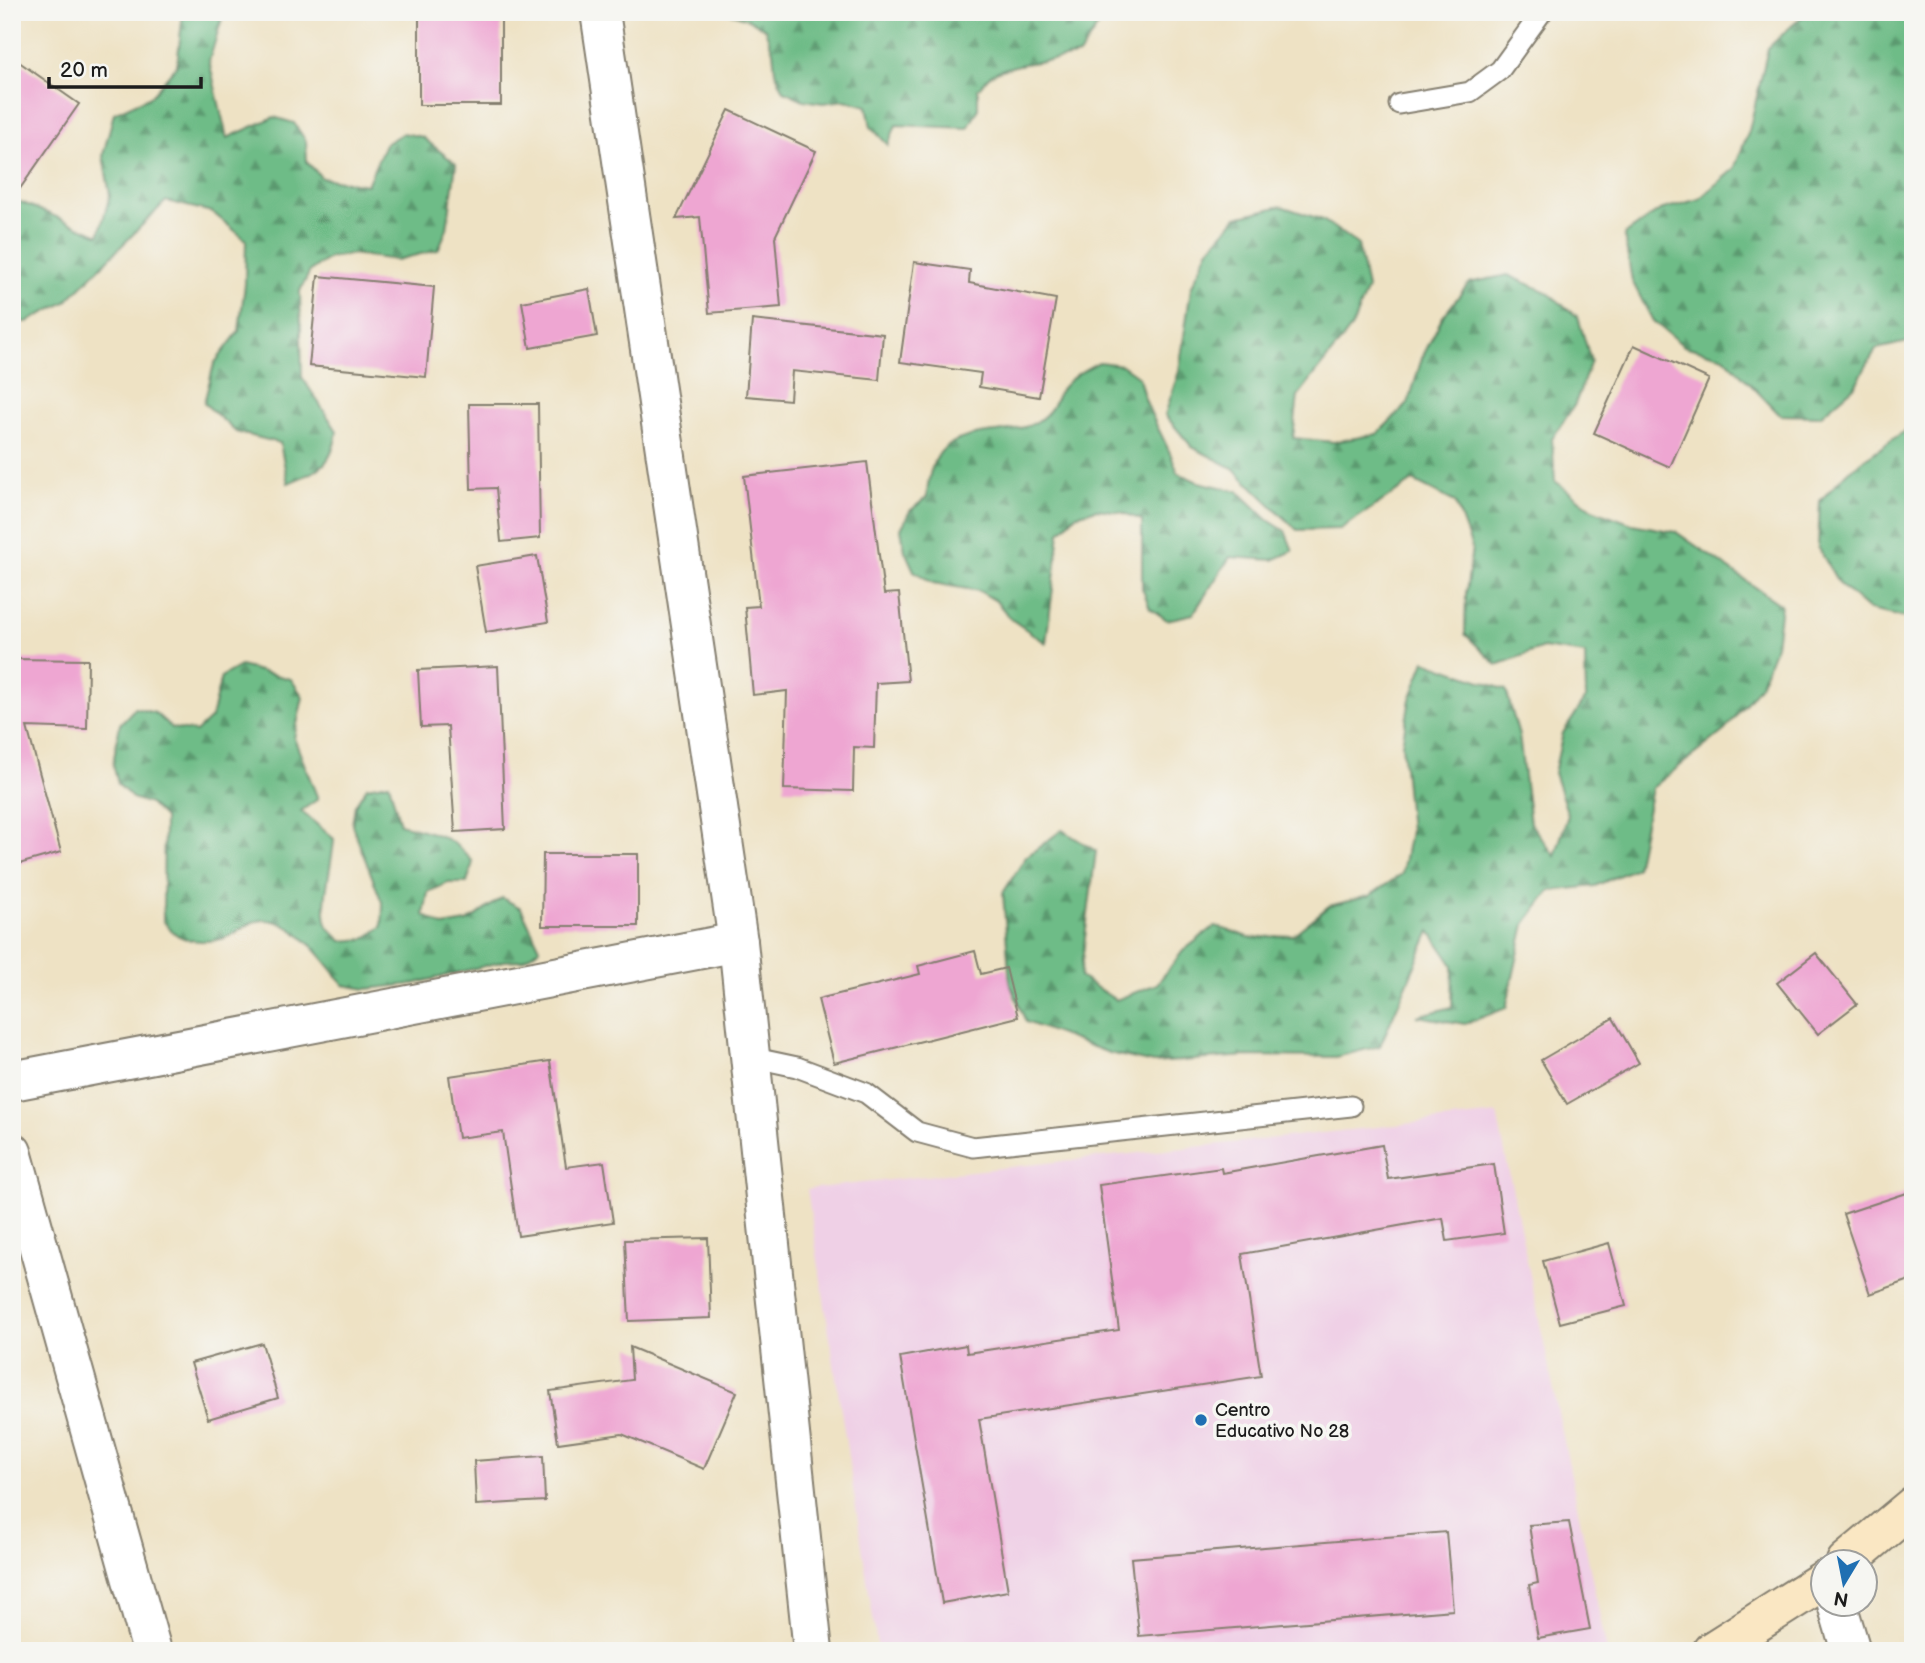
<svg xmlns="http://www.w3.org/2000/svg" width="1925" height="1663" font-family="'Balsamiq Sans',sans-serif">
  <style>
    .built { fill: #efd0e6 }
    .forest { fill: url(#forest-firs); stroke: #456c52; stroke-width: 2 }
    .building { fill: #eea6d2 }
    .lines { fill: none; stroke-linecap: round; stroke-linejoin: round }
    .lane-casing { stroke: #857f70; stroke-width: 23 }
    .street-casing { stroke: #857f70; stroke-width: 42 }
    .secondary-casing { stroke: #857f70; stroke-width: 42 }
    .lane { stroke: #fff; stroke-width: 19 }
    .street { stroke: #fff; stroke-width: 38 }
    .secondary { stroke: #fae7c3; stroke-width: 38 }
    .poi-dot { fill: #1f6fb2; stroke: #f6f6f2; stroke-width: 2.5 }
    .labels { text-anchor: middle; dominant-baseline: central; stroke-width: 7; stroke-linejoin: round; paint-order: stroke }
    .poi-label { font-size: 18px; fill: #1c1c1c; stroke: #f6f6f2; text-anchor: start }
  </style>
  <defs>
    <pattern id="forest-firs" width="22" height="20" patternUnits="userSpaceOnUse" patternTransform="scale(1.75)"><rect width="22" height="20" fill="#6ebc87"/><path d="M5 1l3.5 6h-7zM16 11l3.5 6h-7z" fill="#5a986e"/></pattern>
  </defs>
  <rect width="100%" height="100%" fill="#f6f6f2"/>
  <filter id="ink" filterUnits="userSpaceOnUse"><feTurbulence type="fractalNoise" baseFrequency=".0143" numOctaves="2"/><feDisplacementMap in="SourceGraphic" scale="14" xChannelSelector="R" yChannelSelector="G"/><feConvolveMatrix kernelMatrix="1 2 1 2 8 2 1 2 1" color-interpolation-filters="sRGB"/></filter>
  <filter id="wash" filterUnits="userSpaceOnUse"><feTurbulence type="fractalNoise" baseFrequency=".00686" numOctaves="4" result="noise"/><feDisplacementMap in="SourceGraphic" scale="28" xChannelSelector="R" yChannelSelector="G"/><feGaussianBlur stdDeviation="1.57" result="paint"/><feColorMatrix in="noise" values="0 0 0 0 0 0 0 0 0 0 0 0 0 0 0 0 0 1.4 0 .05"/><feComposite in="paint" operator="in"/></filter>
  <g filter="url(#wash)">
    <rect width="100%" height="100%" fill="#eee2c4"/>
    <path class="built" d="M 1497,1114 L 1607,1651 L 878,1651 L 807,1189 Z"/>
    <g class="forest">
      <path d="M 183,12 L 224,12 L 209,61 L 227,138 L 274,117 L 294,123 L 306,141 L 307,162 L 322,178 L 367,185 L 385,144 L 403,133 L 422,137 L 456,164 L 447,229 L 438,250 L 396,260 L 351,254 L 329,258 L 310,271 L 300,291 L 302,377 L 337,431 C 332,467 319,470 288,483 L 280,443 L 236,432 L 204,403 L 214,364 L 239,331 L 245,284 L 246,240 L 212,212 L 166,201 L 66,302 L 27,322 L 12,322 L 12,202 L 21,202 L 99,235 L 110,195 L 103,155 L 114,113 L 151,96 L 177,65 Z"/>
      <path d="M 727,12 L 975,12 L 979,15 L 985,12 L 1092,12 L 1100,23 L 1079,55 C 1052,62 1020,61 994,73 C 988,76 983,84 978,89 L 978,110 L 968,128 L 896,125 L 888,145 L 871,127 L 867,106 L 845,100 L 823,103 L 804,100 L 784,91 L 775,71 L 773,51 L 765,29 L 748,19 Z"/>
      <path d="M 1814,12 L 1913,12 L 1913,341 L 1876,349 L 1855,386 L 1820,416 L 1780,415 L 1724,357 L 1684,346 L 1653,321 L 1632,281 L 1624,235 L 1660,210 L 1699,199 L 1734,169 L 1749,131 L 1768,48 L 1800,18 Z"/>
      <path d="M 1281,206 L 1323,220 L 1358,245 L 1367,288 L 1352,327 L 1298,396 L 1293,438 L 1334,442 L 1377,434 L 1408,404 L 1422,358 L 1442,318 L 1469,283 L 1508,275 L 1547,292 L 1578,317 L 1591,361 L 1575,404 L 1552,439 L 1555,481 L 1592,509 L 1632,524 L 1676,532 L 1781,605 L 1776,645 L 1760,685 L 1725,730 L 1652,788 L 1636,868 L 1595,886 L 1550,891 L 1525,924 L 1506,1008 L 1465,1024 L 1417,1016 L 1452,1007 L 1453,965 L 1430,931 L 1380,1046 L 1336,1057 L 1246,1056 L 1153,1063 L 1109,1053 L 1026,1022 L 1010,984 L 1003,893 L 1026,857 L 1062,830 L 1096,851 L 1080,977 L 1116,1000 L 1157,984 L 1183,951 L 1215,926 L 1252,938 L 1293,935 L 1329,906 L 1369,896 L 1402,874 L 1410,831 L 1402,744 L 1410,699 L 1425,661 L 1506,690 L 1519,736 L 1530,823 L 1555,856 L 1568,815 L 1554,773 L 1563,733 L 1586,698 L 1585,654 L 1543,648 L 1497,665 L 1465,634 L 1466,593 L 1472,548 L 1455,502 L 1413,481 L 1340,529 L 1297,530 L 1233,468 L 1192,447 L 1165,415 L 1179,371 L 1191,288 L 1208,250 L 1237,217 Z"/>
      <path d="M 1099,362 L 1122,365 L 1139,377 C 1145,411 1167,440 1178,473 L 1198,482 L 1238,491 L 1268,520 L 1285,531 L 1293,551 L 1273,560 L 1230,557 L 1193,614 L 1167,620 L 1150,608 L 1142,588 L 1142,520 L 1121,512 L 1097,509 L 1076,515 L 1060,532 L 1046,643 L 1011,619 L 996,601 L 979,591 L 933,583 L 914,571 L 905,551 L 901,529 L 910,511 L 927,497 C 929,448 949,437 996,432 C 1010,430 1026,429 1038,421 C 1057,408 1052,400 1063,387 C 1073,375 1086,369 1099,362 Z"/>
      <path d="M 1913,425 L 1913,612 L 1908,618 L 1869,610 L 1839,584 L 1818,547 L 1820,501 L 1848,471 Z"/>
      <path d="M 240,666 L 291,679 L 303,697 L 294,738 L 318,799 L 301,811 L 334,839 C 333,861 320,906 327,924 C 329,930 338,937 342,941 L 364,939 L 382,927 L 383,905 L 352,825 L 355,805 L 367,787 L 389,783 L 400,824 C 433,833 450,834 473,862 L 467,883 L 448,883 L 428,892 L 424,915 L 443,926 L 467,922 L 502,898 L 521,908 L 540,948 L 523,960 L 504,961 L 413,984 L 366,989 L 344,985 C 327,963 297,921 266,920 C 251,919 240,931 227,937 C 214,942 191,943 179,936 C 173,933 168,926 163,921 L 164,818 L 150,804 L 132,798 L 118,784 L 113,764 L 120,724 L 135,708 L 155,713 L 172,728 L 196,732 L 211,718 L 221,677 Z"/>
    </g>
    <g id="blocks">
      <g class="building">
        <rect x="419" y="12" width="82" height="93"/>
        <path d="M 12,57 L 79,104 L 12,200 Z"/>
        <path d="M 729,110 L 816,151 L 775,237 L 781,307 L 709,313 L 700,217 L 676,219 Z"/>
        <path d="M 914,262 L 970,270 L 969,283 L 1056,299 L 1039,397 L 979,387 L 981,373 L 900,362 Z"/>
        <path d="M 318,276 L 434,287 L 426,377 L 309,366 Z"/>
        <path d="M 589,289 L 597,336 L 530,348 L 522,302 Z"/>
        <path d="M 752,320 L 883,334 L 879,380 L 792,371 L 790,400 L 746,396 Z"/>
        <path d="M 1634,345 L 1709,379 L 1670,467 L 1594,433 Z"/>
        <path d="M 469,404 L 538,404 L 540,538 L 501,542 L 496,488 L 471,489 Z"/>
        <path d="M 867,462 L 884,594 L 899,593 L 908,681 L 876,683 L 874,748 L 854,747 L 853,791 L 784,789 L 787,691 L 753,695 L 745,607 L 759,606 L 744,476 Z"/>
        <path d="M 537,556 L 548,622 L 486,632 L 475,566 Z"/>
        <path d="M 12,659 L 88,660 L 87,729 L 27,727 L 61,852 L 12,866 Z"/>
        <path d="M 498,666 L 505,829 L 455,832 L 448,726 L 421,727 L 418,670 Z"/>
        <path d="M 543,854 L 638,854 L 638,926 L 542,926 Z"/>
        <path d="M 975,951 L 981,974 L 1006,968 L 1018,1017 L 834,1063 L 818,999 L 920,974 L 918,966 Z"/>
        <path d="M 1816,953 L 1857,1004 L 1818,1034 L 1777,983 Z"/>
        <path d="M 1613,1018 L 1639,1063 L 1567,1104 L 1541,1060 Z"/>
        <path d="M 550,1061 L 566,1167 L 604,1162 L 613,1222 L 518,1236 L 503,1132 L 458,1138 L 449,1076 Z"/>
        <path d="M 1382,1145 L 1388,1179 L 1494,1164 L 1504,1233 L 1447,1241 L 1443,1218 L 1242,1254 L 1261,1376 L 979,1419 L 1008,1591 L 942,1603 L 900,1357 L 966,1345 L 967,1353 L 1119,1330 L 1099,1185 L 1221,1168 L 1222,1173 Z"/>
        <path d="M 1913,1191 L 1913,1279 L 1870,1294 L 1843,1214 Z"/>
        <path d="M 708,1238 L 711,1318 L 629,1321 L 625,1240 Z"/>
        <path d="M 1609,1243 L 1626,1306 L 1560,1323 L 1543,1261 Z"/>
        <path d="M 262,1343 L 278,1398 L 208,1419 L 191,1363 Z"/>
        <path d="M 630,1347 L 737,1392 L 704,1469 L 622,1434 L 558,1443 L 550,1391 L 632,1380 Z"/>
        <path d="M 543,1456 L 545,1501 L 476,1505 L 474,1461 Z"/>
        <path d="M 1569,1522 L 1590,1629 L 1538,1638 L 1529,1585 L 1538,1583 L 1529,1525 Z"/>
        <path d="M 1446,1532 L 1453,1610 L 1139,1636 L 1131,1558 Z"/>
      </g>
    </g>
  </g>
  <g filter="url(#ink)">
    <use href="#blocks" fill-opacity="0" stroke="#857f70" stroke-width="2"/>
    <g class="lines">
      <defs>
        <g id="lane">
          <path d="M 1399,104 L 1470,92 L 1500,70 L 1542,12"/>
          <path d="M 750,1057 L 797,1067 L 866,1093 L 917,1132 L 973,1147 L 1351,1106"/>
        </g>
        <g id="street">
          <path d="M 600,12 L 738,942 L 813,1651"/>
          <path d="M 12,1081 L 738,942"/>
          <path d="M 12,1152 L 152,1651"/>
          <path d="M 1837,1604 L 1851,1651"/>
        </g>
        <g id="secondary">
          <path d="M 1846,1562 L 1913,1506"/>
          <path d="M 1712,1651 L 1824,1580"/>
        </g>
      </defs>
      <use href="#lane" class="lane-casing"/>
      <use href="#street" class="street-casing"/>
      <use href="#secondary" class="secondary-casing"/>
      <use href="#lane" class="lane"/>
      <use href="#street" class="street"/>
      <use href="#secondary" class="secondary"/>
    </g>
  </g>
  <circle class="poi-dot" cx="1201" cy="1420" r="7"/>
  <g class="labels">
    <g class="poi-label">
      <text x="1215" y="1410">Centro<tspan x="1215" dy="21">Educativo No 28</tspan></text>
    </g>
  </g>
  <rect width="1925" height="1663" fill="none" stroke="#f6f6f2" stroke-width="42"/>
  <g transform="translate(1844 1583) rotate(190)"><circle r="33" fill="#f6f6f2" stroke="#9f9f9c" stroke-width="2"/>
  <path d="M0-5L12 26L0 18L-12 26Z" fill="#1f6fb2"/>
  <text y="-10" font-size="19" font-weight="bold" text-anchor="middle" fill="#1c1c1c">N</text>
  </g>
  <path d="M49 77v10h152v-10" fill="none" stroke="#1c1c1c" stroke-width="3.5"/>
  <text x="60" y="77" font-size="21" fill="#1c1c1c" stroke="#f6f6f2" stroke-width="5" paint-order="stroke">20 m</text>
</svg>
